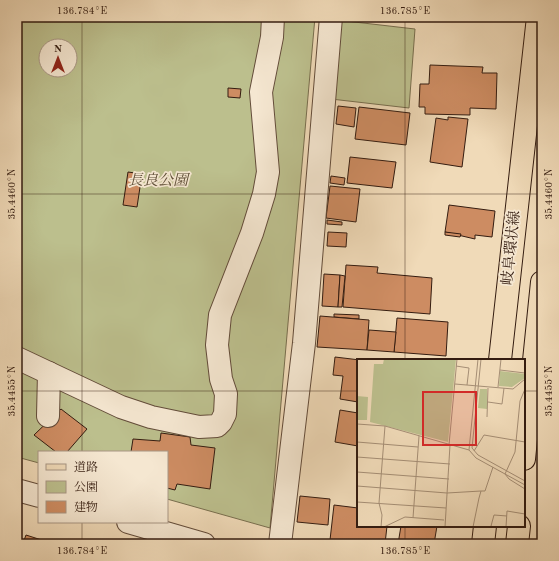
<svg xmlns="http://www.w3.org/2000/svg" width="559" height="561" font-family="'Old Standard TT','Noto Serif JP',serif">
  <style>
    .green { fill: #bcbf8d; stroke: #786e4e; fill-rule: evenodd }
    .building { fill: #cd8c62; stroke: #341c10 }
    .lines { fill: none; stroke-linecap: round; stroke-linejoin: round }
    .minor-casing { stroke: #634c3a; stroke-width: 24 }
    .major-casing { stroke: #341c10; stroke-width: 24 }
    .minor { stroke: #f5e7d1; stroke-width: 22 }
    .major { stroke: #f0dab8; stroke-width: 22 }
    .ticks { fill: none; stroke: #341c10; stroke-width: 1; stroke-opacity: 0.45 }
    .labels { text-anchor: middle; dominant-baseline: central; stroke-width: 3.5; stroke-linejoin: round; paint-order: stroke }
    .park-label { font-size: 15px; font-style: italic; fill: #5d4d36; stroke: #f5e7d1 }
    .street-label { font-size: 15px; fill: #341c10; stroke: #f5e7d1 }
    .inset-road { fill: none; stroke: #a58e75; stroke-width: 1 }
    .view { fill: #d62828; fill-opacity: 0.15; stroke: #d62828; stroke-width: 2 }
    .inset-edge { fill: none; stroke: #341c10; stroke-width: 2 }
    .neatline { fill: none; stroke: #341c10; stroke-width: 1.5 }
    .ticks-label { font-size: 10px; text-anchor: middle; fill: #341c10 }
  </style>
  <rect width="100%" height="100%" fill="#f0dab8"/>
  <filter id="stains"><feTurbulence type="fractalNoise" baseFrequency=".005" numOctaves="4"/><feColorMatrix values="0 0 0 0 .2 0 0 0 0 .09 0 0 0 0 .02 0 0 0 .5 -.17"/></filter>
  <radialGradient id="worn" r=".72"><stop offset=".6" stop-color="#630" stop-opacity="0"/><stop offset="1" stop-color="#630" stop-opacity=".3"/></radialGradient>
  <g class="green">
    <path d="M 17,17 L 315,17 L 270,528 L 167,499 L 167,452 L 39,452 L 39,463 L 17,457 ZM 46,46 L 70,46 L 70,70 L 46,70 Z"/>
    <path d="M 337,20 L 415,29 L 409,108 L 331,99 Z"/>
  </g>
  <g class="building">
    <path d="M 430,65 L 483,67 L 482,73 L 497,73 L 496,109 L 470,108 L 470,115 L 425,114 L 425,107 L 419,107 L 420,84 L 429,84 Z"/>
    <path d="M 228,88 L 241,89 L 240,98 L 228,97 Z"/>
    <path d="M 338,106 L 356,108 L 354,127 L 336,124 Z"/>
    <path d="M 359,107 L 410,113 L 406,145 L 355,139 Z"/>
    <path d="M 448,117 L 468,119 L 462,167 L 430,162 L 436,118 L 448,120 Z"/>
    <path d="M 350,157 L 396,162 L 392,188 L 347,183 Z"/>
    <path d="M 128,172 L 142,174 L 137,207 L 123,205 Z"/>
    <path d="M 331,176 L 345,178 L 344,185 L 330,183 Z"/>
    <path d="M 330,186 L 360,189 L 356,222 L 326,218 Z"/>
    <path d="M 449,205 L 495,211 L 492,237 L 475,235 L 475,239 L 445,232 Z"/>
    <path d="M 327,220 L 342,222 L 342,225 L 327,224 Z"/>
    <path d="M 328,232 L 347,233 L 346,247 L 327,246 Z"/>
    <path d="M 445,232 L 461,234 L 460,237 L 445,235 Z"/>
    <path d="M 346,265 L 378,267 L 377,273 L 432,278 L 430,314 L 343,307 Z"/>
    <path d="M 324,274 L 340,275 L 338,307 L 322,306 Z"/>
    <path d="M 340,275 L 345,276 L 342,307 L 338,307 Z"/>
    <path d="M 334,314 L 359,315 L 359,319 L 334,317 Z"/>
    <path d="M 320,316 L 369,320 L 367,350 L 317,347 Z"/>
    <path d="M 397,318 L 448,322 L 446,356 L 394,352 Z"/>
    <path d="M 369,330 L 396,332 L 394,352 L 367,350 Z"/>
    <path d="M 335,357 L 360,360 L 358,360 L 358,402 L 340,399 L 343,376 L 333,375 Z"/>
    <path d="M 61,409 L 87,429 L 67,452 L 56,452 L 34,435 Z"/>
    <path d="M 340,410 L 358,413 L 358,446 L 335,442 Z"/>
    <path d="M 161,433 L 190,437 L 191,445 L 215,448 L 210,489 L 177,484 L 175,490 L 167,488 L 167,452 L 131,452 L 133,439 L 160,441 Z"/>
    <path d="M 300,496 L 330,499 L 328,525 L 297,522 Z"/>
    <path d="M 334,505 L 358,508 L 358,526 L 387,526 L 385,544 L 362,544 L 330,540 Z"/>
    <path d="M 401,526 L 437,526 L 434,544 L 398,544 Z"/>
    <path d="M 26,535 L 51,543 L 51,544 L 17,544 L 17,541 L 23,543 Z"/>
  </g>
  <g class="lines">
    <defs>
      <g id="minor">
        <path d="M 17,358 L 121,407 L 151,417 L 199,427 L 217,426 L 221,422 L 225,414 L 226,394 L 221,379 L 217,345 L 220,315 L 252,233 L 264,194 L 268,172 L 261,92 L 272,37 L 273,17"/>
        <path d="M 48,416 L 49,373"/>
        <path d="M 17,490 L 39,496"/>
        <path d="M 128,522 L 204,544"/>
        <path d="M 280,544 L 304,343 L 331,17"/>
      </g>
      <g id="major">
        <path d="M 500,360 L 538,17"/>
        <path d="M 524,459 L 542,282"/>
        <path d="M 483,544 L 485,526"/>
        <path d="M 517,544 L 519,526"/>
      </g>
    </defs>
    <use href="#minor" class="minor-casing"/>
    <use href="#major" class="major-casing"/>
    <use href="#minor" class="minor"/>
    <use href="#major" class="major"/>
  </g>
  <path class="ticks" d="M 82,17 L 82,452M 405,17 L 405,360M 17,194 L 542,194M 17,391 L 358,391M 524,391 L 542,391M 82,522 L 82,544M 405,526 L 405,544"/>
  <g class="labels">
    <g class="park-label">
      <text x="158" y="181">長良公園</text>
    </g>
    <g class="street-label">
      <text transform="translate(512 248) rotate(-84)">岐阜環状線</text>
    </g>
  </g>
  <g transform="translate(357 359)">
    <rect width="168" height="168" fill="#f0dab8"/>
    <path d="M 27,0 L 99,0 L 91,83 L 13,63 L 17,5 L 26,5 ZM 143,12 L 168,15 L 168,19 L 155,28 L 142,27 ZM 123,30 L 130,30 L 130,50 L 121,49 ZM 0,37 L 11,38 L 10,61 L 0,61 Z" fill="#bcbf8d"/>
    <path class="inset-road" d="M 121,0 L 112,91 L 119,99 L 168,126M 124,0 L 115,89 L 121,96 L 168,122M 99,7 L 112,9 L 110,26M 143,11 L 168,14M 98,25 L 156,30 L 168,20M 141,28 L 144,0M 168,30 L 163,42 L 158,93 L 148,115 L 152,120 L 168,130M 131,43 L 145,45 L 147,29M 130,58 L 131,29M 0,65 L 28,67 L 112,91M 0,83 L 61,88M 92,86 L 100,0M 117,92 L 127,76 L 168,83M 0,98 L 93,105M 0,113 L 92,120M 0,127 L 90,134 L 124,132M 0,143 L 89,149M 56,159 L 62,77M 24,168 L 25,156 L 22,144 L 28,67M 27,168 L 48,158 L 87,161M 88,168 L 93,86M 116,168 L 122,139 L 124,132 L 128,132 L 136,108M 137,168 L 134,167 L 137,156 L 150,157M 149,168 L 150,152 L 168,155"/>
    <path class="view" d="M 66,33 L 119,33 L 119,86 L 66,86 Z"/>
    <rect width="168" height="168" class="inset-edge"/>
  </g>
  <rect width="559" height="561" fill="none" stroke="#f0dab8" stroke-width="44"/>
  <rect x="38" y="451" width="130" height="72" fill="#f5e7d1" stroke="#a89684"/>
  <rect x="46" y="464" width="20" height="6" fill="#f0dab8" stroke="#a89684"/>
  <text x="74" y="471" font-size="12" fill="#341c10">道路</text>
  <rect x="46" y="481" width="20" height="12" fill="#bcbf8d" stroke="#a89684"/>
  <text x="74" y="491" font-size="12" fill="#341c10">公園</text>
  <rect x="46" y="501" width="20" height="12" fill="#cd8c62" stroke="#a89684"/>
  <text x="74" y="511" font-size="12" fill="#341c10">建物</text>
  <g transform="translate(58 58)"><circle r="19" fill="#f5e7d1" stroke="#a89684"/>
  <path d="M0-3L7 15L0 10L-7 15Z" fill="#8f2418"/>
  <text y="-6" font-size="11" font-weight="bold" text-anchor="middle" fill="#341c10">N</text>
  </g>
  <rect x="22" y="22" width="515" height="517" class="neatline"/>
  <g class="ticks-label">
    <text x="82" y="14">136.784°E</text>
    <text x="405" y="14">136.785°E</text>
    <text transform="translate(11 194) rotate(-90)" y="4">35.4460°N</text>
    <text transform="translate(548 194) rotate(-90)" y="4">35.4460°N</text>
    <text transform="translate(11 391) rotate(-90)" y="4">35.4455°N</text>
    <text transform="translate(548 391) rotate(-90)" y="4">35.4455°N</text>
    <text x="82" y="554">136.784°E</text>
    <text x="405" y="554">136.785°E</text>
  </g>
  <rect width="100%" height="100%" filter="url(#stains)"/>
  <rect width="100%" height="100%" fill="url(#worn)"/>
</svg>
